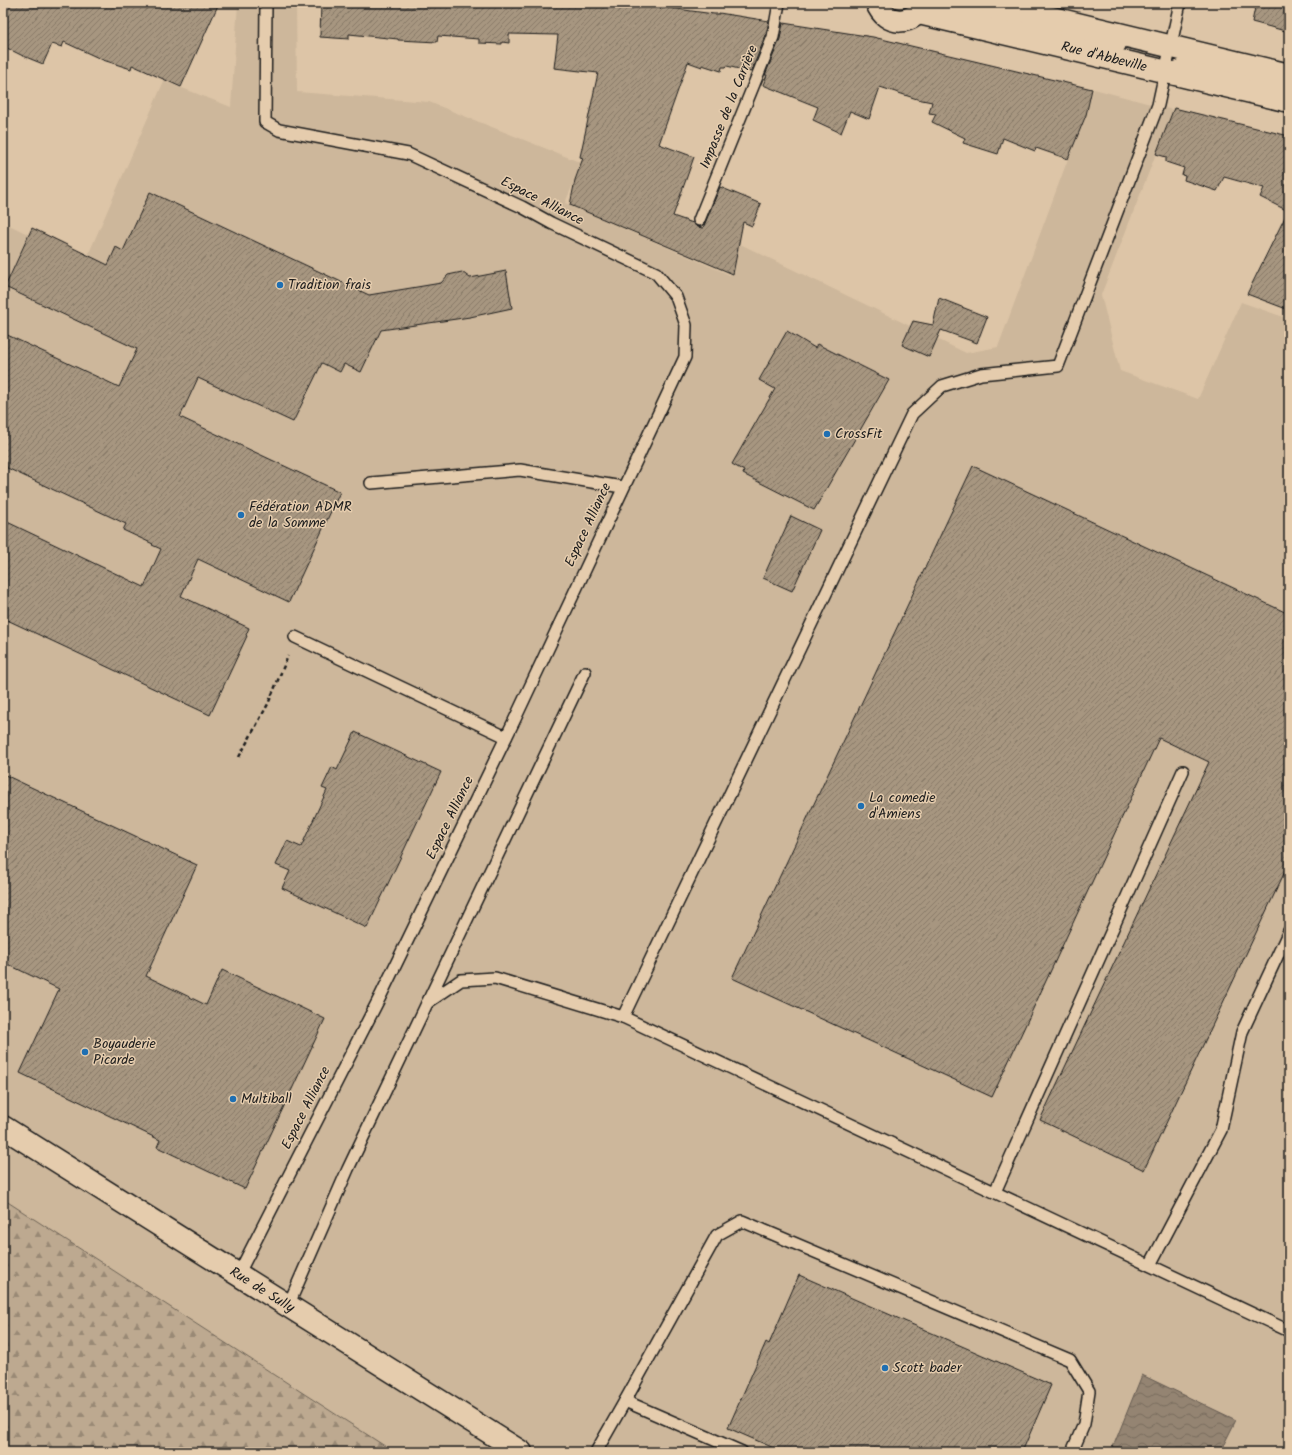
<svg xmlns="http://www.w3.org/2000/svg" width="1292" height="1455" font-family="Kalam,sans-serif">
  <style>
    .built { fill: #cdb79b }
    .forest { fill: url(#forest-firs); stroke: #6c6256 }
    .water { fill: url(#water-waves); stroke: #645a50 }
    .building { fill: url(#building-hatch); stroke: #1c1c1c }
    .lines { fill: none; stroke-linecap: round; stroke-linejoin: round }
    .service-casing { stroke: #1c1c1c; stroke-width: 14 }
    .minor-casing { stroke: #1c1c1c; stroke-width: 25 }
    .primary-casing { stroke: #1c1c1c; stroke-width: 25 }
    .path { stroke: #1c1c1c; stroke-width: 2.5; stroke-dasharray: 4 3; stroke-linecap: butt }
    .service { stroke: #e5ccad; stroke-width: 11 }
    .minor { stroke: #e5ccad; stroke-width: 22 }
    .primary { stroke: #e5ccad; stroke-width: 22 }
    .poi-dot { fill: #1f6fb2; stroke: #e5ccad; stroke-width: 1.5 }
    .labels { text-anchor: middle; dominant-baseline: central; stroke-width: 3; stroke-linejoin: round; paint-order: stroke }
    .street-label { font-size: 14px; fill: #1c1c1c; stroke: #e5ccad }
    .poi-label { font-size: 14px; fill: #1c1c1c; stroke: #e5ccad; text-anchor: start }
  </style>
  <defs>
    <pattern id="forest-firs" width="22" height="20" patternUnits="userSpaceOnUse"><rect width="22" height="20" fill="#bda990"/><path d="M5 1l3.5 6h-7zM16 11l3.5 6h-7z" fill="#998975"/></pattern>
    <pattern id="water-waves" width="16" height="10" patternUnits="userSpaceOnUse"><rect width="16" height="10" fill="#948472"/><path d="M0 5q4-4 8 0t8 0" fill="none" stroke="#786b5d"/></pattern>
    <pattern id="building-hatch" width="6" height="6" patternUnits="userSpaceOnUse"><rect width="6" height="6" fill="#a79680"/><path d="M-1 1l2-2M0 6l6-6M5 7l2-2" fill="none" stroke="#877a68"/></pattern>
  </defs>
  <rect width="100%" height="100%" fill="#ddc5a7"/>
  <filter id="ink" filterUnits="userSpaceOnUse"><feTurbulence type="fractalNoise" baseFrequency=".025" numOctaves="2"/><feDisplacementMap in="SourceGraphic" scale="8" xChannelSelector="R" yChannelSelector="G"/><feConvolveMatrix kernelMatrix="1 2 1 2 8 2 1 2 1" color-interpolation-filters="sRGB"/></filter>
  <g filter="url(#ink)">
    <path class="built" d="M 238,3 L 296,3 L 297,92 L 429,102 L 582,163 L 565,203 L 730,275 L 738,243 L 966,353 L 998,347 L 1094,89 L 1173,110 L 1101,295 L 1120,371 L 1198,399 L 1241,302 L 1289,319 L 1289,1452 L 394,1452 L 3,1199 L 3,222 L 85,262 L 164,81 L 231,107 Z"/>
    <path class="forest" d="M 3,1199 L 394,1452 L 3,1452 Z"/>
    <path class="water" d="M 1142,1375 L 1236,1420 L 1220,1452 L 1111,1452 Z"/>
    <g class="building">
      <path d="M 3,3 L 219,3 L 181,87 L 132,65 L 131,69 L 103,60 L 64,42 L 62,47 L 52,44 L 43,64 L 21,55 L 3,46 Z"/>
      <path d="M 321,3 L 632,3 L 714,14 L 719,14 L 719,13 L 769,21 L 766,35 L 751,72 L 727,66 L 726,67 L 722,67 L 721,71 L 702,65 L 702,67 L 688,62 L 659,144 L 694,157 L 673,216 L 693,223 L 697,227 L 703,228 L 720,187 L 761,204 L 752,226 L 743,222 L 733,274 L 570,205 L 575,180 L 583,158 L 580,157 L 598,73 L 554,68 L 558,35 L 509,34 L 509,43 L 502,42 L 502,44 L 479,43 L 479,39 L 438,36 L 437,42 L 398,40 L 398,39 L 349,34 L 349,39 L 320,37 Z"/>
      <path d="M 1256,3 L 1289,3 L 1289,32 L 1252,22 Z"/>
      <path d="M 783,23 L 873,37 L 1092,89 L 1086,115 L 1068,159 L 1036,148 L 1035,151 L 1003,138 L 998,154 L 963,143 L 965,138 L 932,122 L 936,114 L 929,113 L 932,102 L 917,99 L 880,87 L 869,119 L 850,111 L 841,133 L 813,120 L 818,107 L 763,85 L 767,75 L 765,75 L 780,39 Z"/>
      <path d="M 1174,108 L 1289,136 L 1289,310 L 1247,294 L 1288,211 L 1260,197 L 1264,188 L 1224,177 L 1217,191 L 1184,180 L 1185,176 L 1182,175 L 1184,168 L 1166,162 L 1166,157 L 1156,154 Z"/>
      <path d="M 150,192 L 369,295 L 441,283 L 448,275 L 462,272 L 470,278 L 506,271 L 512,308 L 470,317 L 381,330 L 361,372 L 344,364 L 340,372 L 322,363 L 293,422 L 198,378 L 180,417 L 340,492 L 289,602 L 198,559 L 181,596 L 249,628 L 246,635 L 247,636 L 210,715 L 3,618 L 3,520 L 144,587 L 161,549 L 152,545 L 153,544 L 123,530 L 126,524 L 3,466 L 3,333 L 119,387 L 137,349 L 5,287 L 32,228 L 108,265 L 116,247 L 123,251 Z"/>
      <path d="M 939,298 L 987,317 L 977,343 L 941,330 L 929,357 L 902,345 L 913,321 L 933,325 Z"/>
      <path d="M 787,331 L 815,348 L 817,344 L 889,380 L 814,510 L 743,474 L 744,471 L 732,464 L 775,389 L 759,380 Z"/>
      <path d="M 973,466 L 1289,614 L 1289,863 L 1144,1170 L 1040,1120 L 1209,762 L 1159,738 L 992,1097 L 732,978 Z"/>
      <path d="M 791,516 L 820,530 L 792,591 L 763,578 Z"/>
      <path d="M 355,732 L 441,772 L 367,928 L 282,888 L 290,871 L 276,865 L 287,841 L 301,847 L 327,790 L 322,788 L 332,767 L 337,770 Z"/>
      <path d="M 3,774 L 197,865 L 146,976 L 206,1005 L 222,970 L 325,1019 L 245,1189 L 157,1147 L 160,1140 L 20,1073 L 59,989 L 3,962 Z"/>
      <path d="M 799,1275 L 1051,1385 L 1022,1452 L 783,1452 L 728,1428 L 766,1342 L 769,1344 Z"/>
    </g>
    <g class="lines">
      <defs>
        <g id="service">
          <path d="M 945,3 L 982,13 L 1120,46"/>
          <path d="M 1169,70 L 1188,62 L 1289,87"/>
          <path d="M 699,220 L 773,37 L 779,3"/>
          <path d="M 371,483 L 520,470 L 622,487"/>
          <path d="M 295,637 L 506,737"/>
          <path d="M 427,1003 L 461,980 L 495,978 L 623,1017 L 1289,1331"/>
          <path d="M 623,1017 L 912,414 L 942,386 L 981,374 L 1058,366 L 1158,105 L 1180,3"/>
          <path d="M 995,1192 L 1183,771"/>
          <path d="M 1150,1265 L 1221,1130 L 1242,1032 L 1289,931"/>
          <path d="M 238,1275 L 381,995 L 514,721 L 685,357 L 686,325 L 676,297 L 656,273 L 551,223 L 522,207 L 408,154 L 279,130 L 265,122 L 266,3"/>
          <path d="M 288,1306 L 348,1169 L 585,672"/>
          <path d="M 625,1401 L 717,1235 L 742,1221 L 1070,1360 L 1089,1391 L 1084,1424 L 1072,1452"/>
          <path d="M 596,1452 L 625,1401 L 742,1452"/>
        </g>
        <path id="minor" d="M 3,1127 L 521,1452"/>
        <g id="primary">
          <path d="M 877,3 C 886,27 914,26 924,3"/>
          <path d="M 990,3 L 1289,75"/>
          <path d="M 919,13 L 1289,101"/>
        </g>
      </defs>
      <use href="#service" class="service-casing"/>
      <use href="#minor" class="minor-casing"/>
      <use href="#primary" class="primary-casing"/>
      <path class="path" d="M 239,757 L 268,704 L 288,656"/>
      <use href="#service" class="service"/>
      <use href="#minor" class="minor"/>
      <use href="#primary" class="primary"/>
    </g>
  </g>
  <g class="poi-dot">
    <circle cx="280" cy="285" r="4"/>
    <circle cx="827" cy="434" r="4"/>
    <circle cx="241" cy="515" r="4"/>
    <circle cx="861" cy="806" r="4"/>
    <circle cx="85" cy="1052" r="4"/>
    <circle cx="233" cy="1099" r="4"/>
    <circle cx="885" cy="1368" r="4"/>
  </g>
  <g class="labels">
    <g class="street-label">
      <text transform="translate(1104 57) rotate(14)">Rue d'Abbeville</text>
      <text transform="translate(729 107) rotate(-68)">Impasse de la Carrière</text>
      <text transform="translate(542 201) rotate(27)">Espace Alliance</text>
      <text transform="translate(588 525) rotate(-65)">Espace Alliance</text>
      <text transform="translate(450 818) rotate(-64)">Espace Alliance</text>
      <text transform="translate(306 1108) rotate(-63)">Espace Alliance</text>
      <text transform="translate(262 1290) rotate(32)">Rue de Sully</text>
    </g>
    <g class="poi-label">
      <text x="288" y="285">Tradition frais</text>
      <text x="835" y="434">CrossFit</text>
      <text x="249" y="507">Fédération ADMR<tspan x="249" dy="16">de la Somme</tspan></text>
      <text x="869" y="798">La comedie<tspan x="869" dy="16">d'Amiens</tspan></text>
      <text x="93" y="1044">Boyauderie<tspan x="93" dy="16">Picarde</tspan></text>
      <text x="241" y="1099">Multiball</text>
      <text x="893" y="1368">Scott bader</text>
    </g>
  </g>
  <rect width="1292" height="1455" fill="none" stroke="#e5ccad" stroke-width="16"/>
  <rect x="8" y="8" width="1276" height="1439" fill="none" stroke="#1c1c1c" stroke-width="1.5" filter="url(#ink)"/>
</svg>
